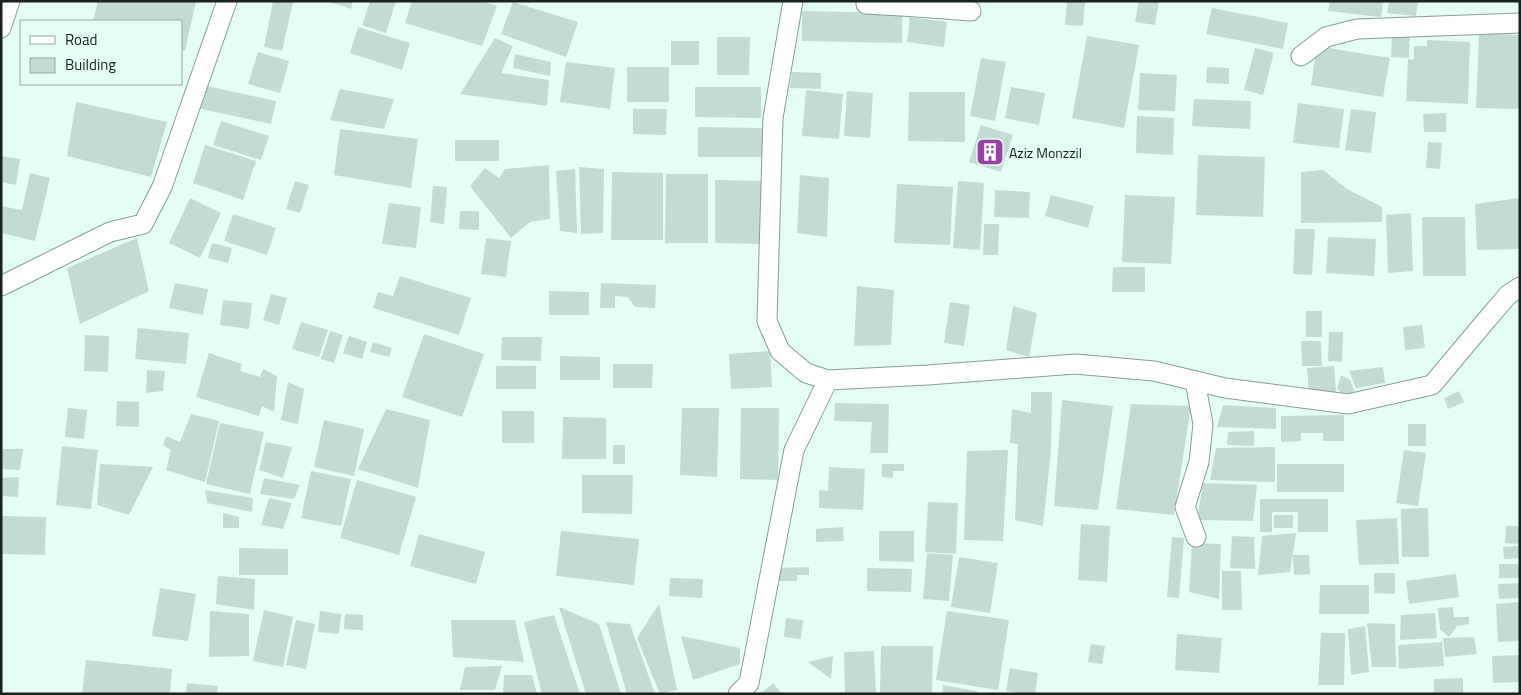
<svg xmlns="http://www.w3.org/2000/svg" width="1521" height="695" font-family="'Titillium Web',sans-serif">
  <style>
    .building { fill: #c3dcd3 }
    .lines { fill: none; stroke-linecap: round; stroke-linejoin: round }
    .minor-casing { stroke: #869e95; stroke-width: 21 }
    .minor { stroke: #fff; stroke-width: 19 }
    .labels { text-anchor: middle; dominant-baseline: central; stroke-width: 4.5; stroke-linejoin: round; paint-order: stroke }
    .poi-label { font-size: 14px; fill: #19221f; stroke: #e4fef4; text-anchor: start }
  </style>
  <rect width="100%" height="100%" fill="#e4fef4"/>
  <g class="building">
    <path d="M 98,1 L 196,2 L 185,51 L 181,50 L 181,21 L 93,21 Z"/>
    <path d="M 273,1 L 293,2 L 282,51 L 264,47 Z"/>
    <path d="M 327,1 L 353,1 L 351,9 Z"/>
    <path d="M 370,1 L 396,1 L 386,33 L 362,25 Z"/>
    <path d="M 412,1 L 482,1 L 497,6 L 482,46 L 405,23 Z"/>
    <path d="M 1067,1 L 1085,1 L 1083,26 L 1065,25 Z"/>
    <path d="M 1139,1 L 1159,1 L 1155,25 L 1135,22 Z"/>
    <path d="M 1330,1 L 1383,1 L 1381,17 L 1328,11 Z"/>
    <path d="M 1389,1 L 1418,1 L 1416,16 L 1387,13 Z"/>
    <path d="M 513,2 L 578,22 L 566,57 L 501,34 Z"/>
    <path d="M 1212,8 L 1288,23 L 1283,49 L 1206,34 Z"/>
    <path d="M 802,11 L 902,13 L 902,43 L 802,41 Z"/>
    <path d="M 910,17 L 947,22 L 944,47 L 907,42 Z"/>
    <path d="M 358,27 L 410,43 L 402,70 L 350,53 Z"/>
    <path d="M 1392,32 L 1410,32 L 1409,58 L 1391,57 Z"/>
    <path d="M 1479,33 L 1520,35 L 1520,109 L 1476,108 Z"/>
    <path d="M 1087,36 L 1139,45 L 1124,128 L 1072,118 Z"/>
    <path d="M 717,37 L 750,37 L 749,75 L 717,75 Z"/>
    <path d="M 495,38 L 513,46 L 501,73 L 549,80 L 547,106 L 460,94 Z"/>
    <path d="M 1427,40 L 1470,42 L 1468,104 L 1406,101 L 1408,59 L 1414,60 L 1414,46 L 1427,46 Z"/>
    <rect x="671" y="41" width="28" height="24"/>
    <path d="M 1317,46 L 1390,58 L 1383,97 L 1311,85 Z"/>
    <path d="M 1255,48 L 1274,53 L 1263,95 L 1244,90 Z"/>
    <path d="M 258,52 L 289,61 L 280,93 L 248,84 Z"/>
    <path d="M 515,54 L 551,62 L 550,76 L 513,68 Z"/>
    <path d="M 981,58 L 1006,62 L 995,121 L 970,116 Z"/>
    <path d="M 566,62 L 615,68 L 610,109 L 560,102 Z"/>
    <rect x="627" y="67" width="42" height="35"/>
    <path d="M 1207,67 L 1229,68 L 1229,84 L 1206,83 Z"/>
    <path d="M 792,72 L 821,73 L 821,89 L 790,88 Z"/>
    <path d="M 1140,73 L 1177,75 L 1175,111 L 1138,110 Z"/>
    <path d="M 202,85 L 276,101 L 271,124 L 197,108 Z"/>
    <path d="M 695,87 L 761,87 L 761,118 L 695,117 Z"/>
    <path d="M 1011,87 L 1045,93 L 1039,125 L 1005,118 Z"/>
    <path d="M 340,89 L 394,99 L 384,129 L 330,120 Z"/>
    <path d="M 806,90 L 843,94 L 839,139 L 802,136 Z"/>
    <path d="M 847,91 L 873,93 L 870,138 L 844,136 Z"/>
    <path d="M 909,92 L 965,92 L 965,142 L 908,141 Z"/>
    <path d="M 1194,99 L 1251,101 L 1250,129 L 1192,126 Z"/>
    <path d="M 76,102 L 167,122 L 151,177 L 67,156 Z"/>
    <path d="M 1298,103 L 1344,109 L 1339,148 L 1293,143 Z"/>
    <path d="M 633,109 L 667,109 L 666,135 L 633,134 Z"/>
    <path d="M 1351,109 L 1376,112 L 1371,153 L 1345,150 Z"/>
    <path d="M 1446,113 L 1446,132 L 1424,132 L 1423,114 Z"/>
    <path d="M 1137,116 L 1174,118 L 1173,155 L 1136,153 Z"/>
    <path d="M 221,121 L 269,136 L 261,160 L 213,145 Z"/>
    <path d="M 981,125 L 1013,135 L 1001,172 L 969,162 Z"/>
    <path d="M 698,127 L 765,128 L 765,157 L 698,157 Z"/>
    <path d="M 340,129 L 418,139 L 411,188 L 334,175 Z"/>
    <rect x="455" y="140" width="44" height="21"/>
    <path d="M 1428,142 L 1442,143 L 1440,169 L 1426,168 Z"/>
    <path d="M 205,145 L 256,161 L 243,200 L 193,183 Z"/>
    <path d="M 1198,155 L 1265,157 L 1263,217 L 1196,215 Z"/>
    <path d="M 1,156 L 20,159 L 16,185 L 1,182 Z"/>
    <path d="M 549,165 L 550,219 L 530,222 L 511,238 L 470,186 L 485,168 L 499,178 L 505,169 Z"/>
    <path d="M 579,167 L 604,169 L 603,233 L 581,234 Z"/>
    <path d="M 575,169 L 577,233 L 560,231 L 556,171 Z"/>
    <path d="M 1323,170 L 1347,189 L 1382,207 L 1382,222 L 1301,223 L 1301,172 Z"/>
    <path d="M 612,172 L 663,173 L 663,240 L 611,240 Z"/>
    <path d="M 30,173 L 50,178 L 35,241 L 1,233 L 1,206 L 22,210 Z"/>
    <path d="M 666,174 L 708,174 L 708,243 L 665,243 Z"/>
    <path d="M 800,175 L 829,178 L 827,237 L 797,233 Z"/>
    <path d="M 715,180 L 766,181 L 765,244 L 715,243 Z"/>
    <path d="M 295,181 L 309,185 L 300,213 L 286,209 Z"/>
    <path d="M 958,181 L 984,183 L 980,250 L 953,248 Z"/>
    <path d="M 897,184 L 953,187 L 950,245 L 894,243 Z"/>
    <path d="M 433,186 L 447,187 L 444,224 L 430,222 Z"/>
    <path d="M 995,190 L 1030,192 L 1029,218 L 994,217 Z"/>
    <path d="M 1051,195 L 1094,206 L 1088,228 L 1045,216 Z"/>
    <path d="M 1125,195 L 1175,197 L 1171,264 L 1122,262 Z"/>
    <path d="M 190,198 L 221,213 L 200,258 L 169,243 Z"/>
    <path d="M 1520,198 L 1520,249 L 1477,250 L 1475,204 Z"/>
    <path d="M 389,203 L 421,207 L 416,248 L 382,244 Z"/>
    <path d="M 460,211 L 479,211 L 479,230 L 459,229 Z"/>
    <path d="M 1411,213 L 1413,271 L 1388,273 L 1386,215 Z"/>
    <path d="M 233,214 L 276,228 L 267,255 L 224,241 Z"/>
    <path d="M 1422,217 L 1465,217 L 1466,276 L 1423,276 Z"/>
    <path d="M 984,224 L 999,224 L 998,255 L 983,255 Z"/>
    <path d="M 1295,229 L 1315,229 L 1312,275 L 1293,274 Z"/>
    <path d="M 1328,237 L 1376,239 L 1374,276 L 1326,273 Z"/>
    <path d="M 137,238 L 149,291 L 80,324 L 67,268 Z"/>
    <path d="M 486,238 L 511,241 L 506,277 L 481,274 Z"/>
    <path d="M 212,243 L 232,248 L 228,263 L 208,258 Z"/>
    <path d="M 1113,267 L 1145,267 L 1145,292 L 1112,292 Z"/>
    <path d="M 400,276 L 471,298 L 459,335 L 373,308 L 378,292 L 393,296 Z"/>
    <path d="M 175,283 L 208,289 L 203,315 L 169,308 Z"/>
    <path d="M 601,283 L 656,285 L 655,308 L 635,307 L 628,297 L 615,296 L 615,308 L 600,308 Z"/>
    <path d="M 857,286 L 894,290 L 891,345 L 854,346 Z"/>
    <path d="M 549,291 L 589,292 L 589,315 L 549,315 Z"/>
    <path d="M 271,294 L 287,298 L 279,325 L 263,320 Z"/>
    <path d="M 223,300 L 252,303 L 249,329 L 220,325 Z"/>
    <path d="M 950,302 L 970,305 L 964,346 L 944,343 Z"/>
    <path d="M 1013,306 L 1037,313 L 1029,357 L 1006,350 Z"/>
    <rect x="1306" y="311" width="16" height="26"/>
    <path d="M 301,322 L 328,330 L 319,357 L 292,349 Z"/>
    <path d="M 1422,325 L 1425,348 L 1405,350 L 1403,327 Z"/>
    <path d="M 138,328 L 189,333 L 186,364 L 135,359 Z"/>
    <path d="M 330,331 L 343,335 L 334,363 L 321,359 Z"/>
    <path d="M 1329,332 L 1343,332 L 1342,362 L 1328,361 Z"/>
    <path d="M 424,334 L 484,354 L 462,417 L 402,397 Z"/>
    <path d="M 85,335 L 109,336 L 108,372 L 84,371 Z"/>
    <path d="M 349,336 L 367,342 L 362,359 L 343,353 Z"/>
    <path d="M 502,337 L 542,337 L 541,361 L 501,360 Z"/>
    <path d="M 1301,341 L 1321,341 L 1322,366 L 1302,366 Z"/>
    <path d="M 373,342 L 392,348 L 389,357 L 370,352 Z"/>
    <path d="M 770,351 L 772,387 L 731,389 L 729,354 Z"/>
    <path d="M 209,353 L 242,364 L 240,371 L 260,377 L 263,369 L 277,376 L 274,412 L 262,406 L 259,416 L 196,397 Z"/>
    <path d="M 560,356 L 600,357 L 600,380 L 560,380 Z"/>
    <path d="M 613,364 L 653,364 L 652,388 L 613,388 Z"/>
    <rect x="496" y="366" width="40" height="23"/>
    <path d="M 1334,366 L 1336,392 L 1309,394 L 1307,368 Z"/>
    <path d="M 1383,367 L 1385,383 L 1356,388 L 1349,371 Z"/>
    <path d="M 147,370 L 165,371 L 163,391 L 146,393 Z"/>
    <path d="M 1341,375 L 1350,380 L 1358,400 L 1346,402 L 1337,388 Z"/>
    <path d="M 288,382 L 304,389 L 298,424 L 281,420 Z"/>
    <path d="M 1459,391 L 1464,402 L 1448,409 L 1444,398 Z"/>
    <path d="M 1031,392 L 1052,392 L 1051,451 L 1043,526 L 1015,520 L 1018,444 L 1010,443 L 1012,409 L 1031,413 Z"/>
    <path d="M 1062,400 L 1113,406 L 1098,510 L 1054,506 Z"/>
    <path d="M 117,401 L 139,402 L 139,427 L 116,426 Z"/>
    <path d="M 835,403 L 889,404 L 888,453 L 870,453 L 872,422 L 834,421 Z"/>
    <path d="M 1131,404 L 1191,406 L 1174,515 L 1116,509 Z"/>
    <path d="M 1223,405 L 1276,408 L 1276,429 L 1217,427 Z"/>
    <path d="M 68,408 L 87,410 L 84,439 L 65,437 Z"/>
    <path d="M 682,408 L 719,408 L 717,477 L 680,475 Z"/>
    <path d="M 741,408 L 779,408 L 778,480 L 740,479 Z"/>
    <path d="M 386,409 L 430,420 L 418,488 L 358,469 Z"/>
    <rect x="502" y="411" width="32" height="32"/>
    <path d="M 191,414 L 219,421 L 205,482 L 166,470 L 171,450 L 163,445 L 166,436 L 180,442 Z"/>
    <path d="M 1344,415 L 1344,441 L 1323,441 L 1323,433 L 1301,433 L 1301,441 L 1281,442 L 1281,416 Z"/>
    <path d="M 563,417 L 606,418 L 606,459 L 562,459 Z"/>
    <path d="M 324,420 L 364,429 L 354,476 L 314,467 Z"/>
    <path d="M 220,423 L 264,432 L 250,494 L 206,484 Z"/>
    <rect x="1408" y="424" width="18" height="22"/>
    <path d="M 1254,431 L 1254,446 L 1227,445 L 1228,432 Z"/>
    <path d="M 266,442 L 292,447 L 283,478 L 259,470 Z"/>
    <rect x="613" y="445" width="12" height="19"/>
    <path d="M 62,446 L 98,450 L 91,509 L 56,505 Z"/>
    <path d="M 1275,447 L 1275,482 L 1210,480 L 1216,448 Z"/>
    <path d="M 1,449 L 23,449 L 20,470 L 1,469 Z"/>
    <path d="M 1008,450 L 1003,541 L 964,540 L 967,451 Z"/>
    <path d="M 1404,450 L 1426,453 L 1418,506 L 1396,503 Z"/>
    <path d="M 100,464 L 153,467 L 129,515 L 97,505 Z"/>
    <path d="M 882,464 L 904,464 L 904,471 L 893,471 L 893,478 L 882,477 Z"/>
    <rect x="1277" y="464" width="67" height="28"/>
    <path d="M 829,467 L 865,469 L 863,510 L 819,508 L 819,490 L 828,491 Z"/>
    <path d="M 311,471 L 351,479 L 341,526 L 301,518 Z"/>
    <path d="M 582,475 L 633,475 L 632,514 L 582,513 Z"/>
    <path d="M 19,477 L 18,497 L 1,496 L 1,478 Z"/>
    <path d="M 264,478 L 300,485 L 294,499 L 260,494 Z"/>
    <path d="M 357,480 L 416,497 L 399,555 L 340,538 Z"/>
    <path d="M 1203,483 L 1257,485 L 1253,521 L 1197,520 Z"/>
    <path d="M 205,490 L 253,498 L 252,512 L 207,503 Z"/>
    <path d="M 269,498 L 292,503 L 283,529 L 261,525 Z"/>
    <path d="M 1260,499 L 1328,499 L 1328,532 L 1298,532 L 1298,512 L 1272,512 L 1272,532 L 1260,532 Z"/>
    <path d="M 928,502 L 958,503 L 956,554 L 925,552 Z"/>
    <path d="M 1428,508 L 1429,557 L 1402,557 L 1401,509 Z"/>
    <path d="M 223,513 L 239,517 L 239,528 L 223,528 Z"/>
    <rect x="1274" y="515" width="19" height="13"/>
    <path d="M 1,516 L 46,517 L 45,555 L 1,554 Z"/>
    <path d="M 1397,518 L 1399,564 L 1359,565 L 1356,520 Z"/>
    <path d="M 1081,524 L 1110,526 L 1107,582 L 1078,580 Z"/>
    <path d="M 1506,526 L 1519,526 L 1519,544 L 1505,543 Z"/>
    <path d="M 843,527 L 844,541 L 816,542 L 816,529 Z"/>
    <path d="M 561,531 L 639,539 L 634,585 L 556,576 Z"/>
    <path d="M 879,531 L 914,531 L 914,562 L 879,561 Z"/>
    <path d="M 1296,533 L 1290,572 L 1258,575 L 1262,536 Z"/>
    <path d="M 419,534 L 485,552 L 476,584 L 410,566 Z"/>
    <path d="M 1232,536 L 1254,537 L 1255,569 L 1230,568 Z"/>
    <path d="M 1172,537 L 1184,538 L 1179,598 L 1167,597 Z"/>
    <path d="M 1192,543 L 1221,544 L 1219,599 L 1189,592 Z"/>
    <path d="M 1520,546 L 1520,558 L 1504,559 L 1503,547 Z"/>
    <path d="M 239,548 L 288,549 L 288,575 L 239,575 Z"/>
    <path d="M 927,553 L 953,555 L 949,601 L 923,599 Z"/>
    <path d="M 1293,555 L 1309,555 L 1310,574 L 1294,575 Z"/>
    <path d="M 959,557 L 998,563 L 990,613 L 951,607 Z"/>
    <rect x="1499" y="564" width="21" height="14"/>
    <path d="M 809,567 L 809,575 L 797,575 L 797,581 L 778,581 L 778,568 Z"/>
    <path d="M 867,568 L 912,569 L 911,592 L 867,591 Z"/>
    <path d="M 1222,571 L 1241,571 L 1242,610 L 1222,610 Z"/>
    <path d="M 1374,573 L 1395,573 L 1395,594 L 1374,593 Z"/>
    <path d="M 1456,574 L 1459,597 L 1409,604 L 1406,581 Z"/>
    <path d="M 218,576 L 255,579 L 254,610 L 216,604 Z"/>
    <path d="M 670,578 L 703,579 L 702,598 L 669,596 Z"/>
    <path d="M 1520,583 L 1520,598 L 1499,599 L 1498,584 Z"/>
    <path d="M 1320,585 L 1369,585 L 1369,614 L 1319,614 Z"/>
    <path d="M 160,588 L 196,594 L 188,641 L 152,636 Z"/>
    <path d="M 1520,602 L 1520,641 L 1498,642 L 1496,604 Z"/>
    <path d="M 659,604 L 677,690 L 660,694 L 637,638 Z"/>
    <path d="M 559,607 L 599,624 L 621,694 L 586,694 Z"/>
    <path d="M 1453,607 L 1454,617 L 1469,617 L 1469,624 L 1457,626 L 1449,637 L 1440,629 L 1438,608 Z"/>
    <path d="M 264,610 L 293,617 L 283,667 L 253,661 Z"/>
    <path d="M 210,611 L 249,614 L 249,656 L 209,657 Z"/>
    <path d="M 320,611 L 341,614 L 339,634 L 318,632 Z"/>
    <path d="M 947,611 L 1009,620 L 998,690 L 936,680 Z"/>
    <path d="M 1435,613 L 1437,638 L 1400,640 L 1401,615 Z"/>
    <path d="M 345,614 L 363,615 L 363,630 L 344,629 Z"/>
    <path d="M 554,615 L 580,694 L 542,694 L 524,622 Z"/>
    <path d="M 786,618 L 803,620 L 801,639 L 784,637 Z"/>
    <path d="M 296,620 L 315,624 L 306,669 L 286,665 Z"/>
    <path d="M 451,620 L 515,620 L 524,662 L 453,657 Z"/>
    <path d="M 606,622 L 630,624 L 655,694 L 627,694 Z"/>
    <path d="M 1367,623 L 1395,624 L 1396,667 L 1372,667 Z"/>
    <path d="M 1365,626 L 1369,672 L 1351,675 L 1348,629 Z"/>
    <path d="M 1321,633 L 1345,633 L 1344,685 L 1318,685 Z"/>
    <path d="M 1177,634 L 1222,638 L 1219,673 L 1175,670 Z"/>
    <path d="M 681,636 L 740,648 L 740,664 L 693,680 Z"/>
    <path d="M 1474,637 L 1477,654 L 1445,657 L 1443,638 Z"/>
    <path d="M 1442,642 L 1444,666 L 1399,669 L 1398,645 Z"/>
    <path d="M 1091,644 L 1105,646 L 1102,664 L 1088,662 Z"/>
    <path d="M 881,646 L 933,646 L 932,694 L 880,694 Z"/>
    <path d="M 874,651 L 876,694 L 845,694 L 844,652 Z"/>
    <path d="M 1520,655 L 1520,682 L 1493,683 L 1492,656 Z"/>
    <path d="M 833,656 L 831,679 L 808,662 Z"/>
    <path d="M 86,660 L 172,669 L 170,694 L 82,694 Z"/>
    <path d="M 502,666 L 495,690 L 460,690 L 465,667 Z"/>
    <path d="M 1010,668 L 1038,673 L 1035,694 L 1021,694 L 1006,691 Z"/>
    <path d="M 504,675 L 532,675 L 537,694 L 503,694 Z"/>
    <path d="M 1463,678 L 1463,694 L 1434,694 L 1434,679 Z"/>
    <path d="M 187,683 L 218,686 L 217,694 L 186,694 Z"/>
    <path d="M 773,683 L 782,694 L 761,694 Z"/>
    <path d="M 943,685 L 977,691 L 977,694 L 942,694 Z"/>
  </g>
  <g class="lines">
    <defs>
      <g id="minor">
        <path d="M 793,1 L 773,118 L 767,321 L 780,351 L 806,373 L 828,380"/>
        <path d="M 866,4 L 918,7 L 919,1"/>
        <path d="M 918,7 L 971,11"/>
        <path d="M 1,28 L 10,1"/>
        <path d="M 1301,56 L 1326,37 L 1357,29 L 1520,23"/>
        <path d="M 1,286 L 110,232 L 143,224 L 162,187 L 227,1"/>
        <path d="M 1195,381 L 1203,424 L 1199,462 L 1185,507 L 1196,537"/>
        <path d="M 738,694 L 749,683 L 794,450 L 828,380 L 928,375 L 1075,364 L 1154,371 L 1225,388 L 1348,404 L 1432,385 L 1484,323 L 1508,295 L 1520,287"/>
      </g>
    </defs>
    <use href="#minor" class="minor-casing"/>
    <use href="#minor" class="minor"/>
  </g>
  <defs>
    <symbol id="building-square" viewBox="-11 -11 22 22"><rect x="-9" y="-9" width="18" height="18" rx="4" fill="#983ea8" stroke="#e4fef4"/><path d="M-4-6H4V6H1V3H-1V6H-4ZM-2.5-4.3h1.7v1.8h-1.7ZM.8-4.3h1.7v1.8H.8ZM-2.5-1h1.7V.8h-1.7ZM.8-1h1.7V.8H.8Z" fill="#fff"/></symbol>
  </defs>
  <g fill-rule="evenodd">
    <use href="#building-square" x="974" y="136" width="32" height="32"/>
  </g>
  <g class="labels">
    <g class="poi-label">
      <text x="1009" y="152">Aziz Monzzil</text>
    </g>
  </g>
  <rect width="1521" height="695" fill="none" stroke="#19221f" stroke-width="5"/>
  <rect x="20" y="20" width="162" height="65" fill="#e4fef4" stroke="#93a69f"/>
  <rect x="30" y="36" width="25" height="8" fill="#ffffff" stroke="#93a69f"/>
  <text x="65" y="45" font-size="15" fill="#19221f">Road</text>
  <rect x="30" y="58" width="25" height="15" fill="#c3dcd3" stroke="#93a69f"/>
  <text x="65" y="70" font-size="15" fill="#19221f">Building</text>
</svg>
